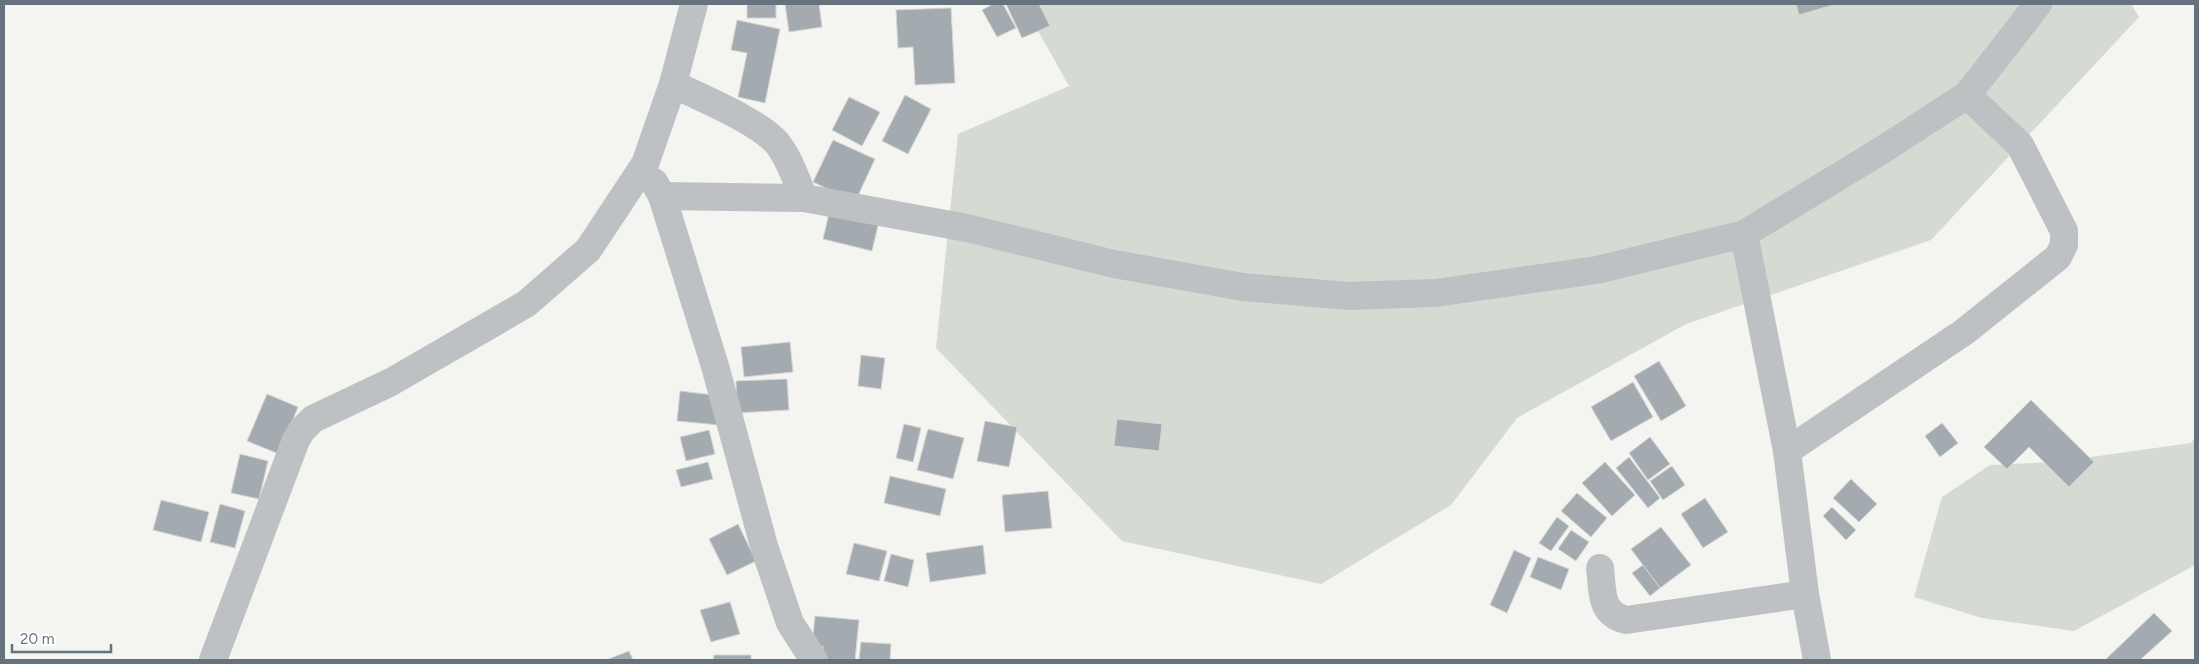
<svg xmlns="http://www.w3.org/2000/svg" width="2199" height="664" font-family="Figtree,sans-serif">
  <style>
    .green { fill: #d5dad2 }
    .building { fill: #a4abb0; stroke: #d5d5d3 }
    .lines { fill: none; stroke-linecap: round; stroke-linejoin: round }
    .minor { stroke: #bdc1c4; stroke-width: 28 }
  </style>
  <rect width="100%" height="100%" fill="#f4f4f0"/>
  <g class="green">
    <path d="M 1023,4 L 2131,4 L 2139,17 L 1931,240 L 1686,324 L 1517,418 L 1451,505 L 1321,584 L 1122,541 L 936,348 L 958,134 L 1069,86 Z"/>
    <path d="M 2195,438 L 2195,565 L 2074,631 L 1982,618 L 1914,597 L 1942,497 L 1990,465 L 2056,462 L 2191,443 Z"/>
  </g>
  <g class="building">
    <rect x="747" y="4" width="29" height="14"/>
    <path d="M 785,4 L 819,4 L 822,27 L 789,32 Z"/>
    <path d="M 993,4 L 1003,4 L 1016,28 L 997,37 L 982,10 Z"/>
    <path d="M 1006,4 L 1039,4 L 1050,26 L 1022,38 Z"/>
    <path d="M 1796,4 L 1836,4 L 1799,15 Z"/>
    <path d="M 951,8 L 955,83 L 915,85 L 913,47 L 898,48 L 896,10 Z"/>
    <path d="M 737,20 L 780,29 L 765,103 L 738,97 L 747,53 L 731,50 Z"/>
    <path d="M 905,95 L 931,109 L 908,154 L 882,141 Z"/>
    <path d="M 849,97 L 880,112 L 862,146 L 832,130 Z"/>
    <path d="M 833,140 L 875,159 L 855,202 L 813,182 Z"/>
    <path d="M 830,209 L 879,221 L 872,251 L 823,239 Z"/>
    <path d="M 790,342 L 793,372 L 744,377 L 741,347 Z"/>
    <path d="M 861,355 L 885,358 L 881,389 L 858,386 Z"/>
    <path d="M 1659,361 L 1686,406 L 1661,421 L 1634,376 Z"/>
    <path d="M 787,379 L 789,410 L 737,413 L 736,381 Z"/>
    <path d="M 1633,382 L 1653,417 L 1611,441 L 1591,407 Z"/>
    <path d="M 680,391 L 722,396 L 719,425 L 677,421 Z"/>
    <path d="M 267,394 L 298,407 L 279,454 L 247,441 Z"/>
    <path d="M 2031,400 L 2094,462 L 2069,487 L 2029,447 L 2007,469 L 1984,447 Z"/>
    <path d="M 1117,419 L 1162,424 L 1159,451 L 1114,446 Z"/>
    <path d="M 985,421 L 1017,427 L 1009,467 L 977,461 Z"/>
    <path d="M 1942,423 L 1958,443 L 1940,457 L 1925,436 Z"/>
    <path d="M 904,424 L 921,428 L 913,462 L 896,458 Z"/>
    <path d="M 928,429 L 964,438 L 953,479 L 917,470 Z"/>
    <path d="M 709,430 L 715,454 L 686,461 L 680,437 Z"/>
    <path d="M 1650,437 L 1670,464 L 1648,480 L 1629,453 Z"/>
    <path d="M 240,454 L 268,461 L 259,499 L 231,493 Z"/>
    <path d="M 1629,457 L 1660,498 L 1648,508 L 1616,468 Z"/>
    <path d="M 708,462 L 713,479 L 681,487 L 676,470 Z"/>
    <path d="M 1605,462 L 1635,495 L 1612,516 L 1582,483 Z"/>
    <path d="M 1672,466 L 1685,485 L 1663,500 L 1650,481 Z"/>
    <path d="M 890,476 L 946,489 L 940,516 L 884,503 Z"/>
    <path d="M 1851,479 L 1877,504 L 1859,522 L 1833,498 Z"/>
    <path d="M 1048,491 L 1052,528 L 1005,532 L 1002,495 Z"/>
    <path d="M 1577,493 L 1607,518 L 1591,537 L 1561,511 Z"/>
    <path d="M 1705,498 L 1728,532 L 1703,548 L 1681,514 Z"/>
    <path d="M 161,500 L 209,512 L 201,542 L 153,530 Z"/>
    <path d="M 220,504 L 245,511 L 235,548 L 210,542 Z"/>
    <path d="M 1832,507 L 1856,530 L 1846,540 L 1823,516 Z"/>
    <path d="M 1557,517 L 1569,526 L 1551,551 L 1539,543 Z"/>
    <path d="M 738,524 L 756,561 L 727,575 L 709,539 Z"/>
    <path d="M 1661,527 L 1691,565 L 1660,588 L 1631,549 Z"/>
    <path d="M 1571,530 L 1589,542 L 1576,561 L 1558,549 Z"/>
    <path d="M 854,543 L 887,551 L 879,581 L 846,574 Z"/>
    <path d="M 983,545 L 986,574 L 930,582 L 926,553 Z"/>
    <path d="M 1514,550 L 1531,558 L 1507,613 L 1490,605 Z"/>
    <path d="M 891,554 L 914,560 L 908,587 L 884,581 Z"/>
    <path d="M 1538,557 L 1569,569 L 1561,590 L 1530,577 Z"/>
    <path d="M 1643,565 L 1660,588 L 1650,596 L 1632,573 Z"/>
    <path d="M 730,602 L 740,634 L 711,642 L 700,610 Z"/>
    <path d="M 2154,613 L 2172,631 L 2140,660 L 2105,660 Z"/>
    <path d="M 815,616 L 859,620 L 855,660 L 822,660 L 823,646 L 812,646 Z"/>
    <path d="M 861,642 L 891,644 L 890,660 L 859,660 Z"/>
    <path d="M 629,651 L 633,660 L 606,660 Z"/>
    <path d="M 714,655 L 751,655 L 751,660 L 713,660 Z"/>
  </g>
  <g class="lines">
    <g class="minor">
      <path d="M 673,84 C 701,98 758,121 777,143 C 790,159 796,180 804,198"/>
      <path d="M 1967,95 L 2038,4"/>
      <path d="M 654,182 L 662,196 L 715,366 L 764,546 L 790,623 L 814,660"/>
      <path d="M 662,196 L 804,198 L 967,228 L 1114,264 L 1243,287 L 1348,296 L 1435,293 L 1597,270 L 1744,234 L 1879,152 L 1967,95 L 2020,145 L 2064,231 L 2064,245 L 2058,257 L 1964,332 L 1787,451"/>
      <path d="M 1744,234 L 1787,451 L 1805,594 L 1817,660"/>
      <path d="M 1600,568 C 1603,591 1599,613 1626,620 L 1805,594"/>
      <path d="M 213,660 L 296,440 L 302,430 L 313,419 L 391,382 L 526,304 L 588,250 L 645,164 L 673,84 L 694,4"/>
    </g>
  </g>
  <rect width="2199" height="664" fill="none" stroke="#66737f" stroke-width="10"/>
  <path d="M12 644v8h99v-8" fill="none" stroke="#66737f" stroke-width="2.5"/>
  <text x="20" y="644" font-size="15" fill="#66737f" stroke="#ffffff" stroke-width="4" paint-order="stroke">20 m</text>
</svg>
